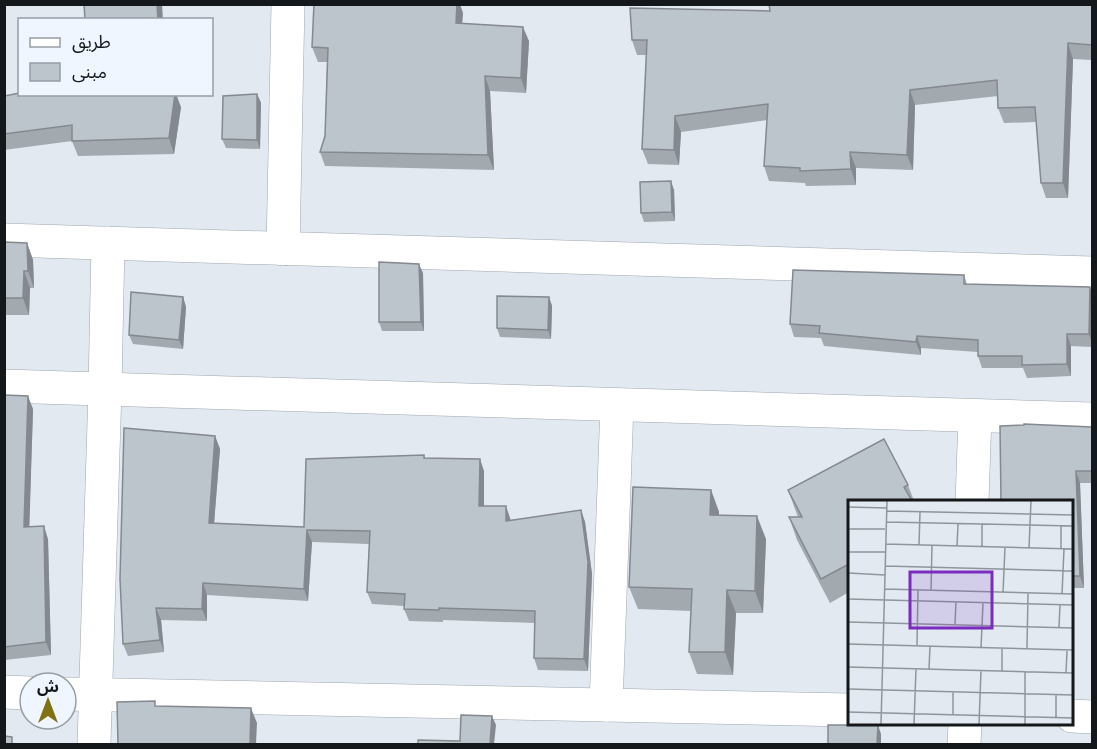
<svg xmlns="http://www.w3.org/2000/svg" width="1097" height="749" font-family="Mulish,'Noto Sans Arabic',sans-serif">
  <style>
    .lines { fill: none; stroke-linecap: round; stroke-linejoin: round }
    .minor-casing { stroke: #9fa6ae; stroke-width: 34 }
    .minor { stroke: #fff; stroke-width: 33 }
    .wall { fill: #a2a9af }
    .shaded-wall { fill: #84898f }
    .building { fill: #bcc4cc; stroke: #84898f; stroke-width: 1.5 }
    .inset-road { fill: none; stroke: #90959b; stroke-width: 1.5 }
    .view { fill: #7b2cbf; fill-opacity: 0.15; stroke: #7b2cbf; stroke-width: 3 }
    .inset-edge { fill: none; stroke: #15181b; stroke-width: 3 }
  </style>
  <rect width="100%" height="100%" fill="#e2e9f1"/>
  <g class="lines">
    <defs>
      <g id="minor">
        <path d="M 4,240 L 1092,273"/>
        <path d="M 283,249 L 288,4"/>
        <path d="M 4,386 L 1092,419"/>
        <path d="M 972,502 L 975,416"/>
        <path d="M 4,692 L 30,693"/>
        <path d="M 66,694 L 850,710"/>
        <path d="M 606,705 L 617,405"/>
        <path d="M 1072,716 L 1092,717"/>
        <path d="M 94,744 L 105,389 L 108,243"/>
        <path d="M 964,744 L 965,724"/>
      </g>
    </defs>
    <use href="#minor" class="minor-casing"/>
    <use href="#minor" class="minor"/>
  </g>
  <g class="wall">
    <path d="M 1092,4 L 1092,60 L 1073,59 L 1068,198 L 1046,198 L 1041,183 L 1036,122 L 1004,123 L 998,108 L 998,96 L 915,105 L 913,170 L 856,168 L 856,185 L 806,186 L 805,183 L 769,181 L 764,166 L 767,120 L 681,132 L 679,165 L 648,164 L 642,149 L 647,55 L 637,55 L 632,40 L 770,11 Z"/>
    <path d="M 463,13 L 462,23 L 529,41 L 526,93 L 490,91 L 494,170 L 325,166 L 320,152 L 325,136 L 327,62 L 318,62 L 312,47 Z"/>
    <path d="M 257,94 L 261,103 L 260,149 L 226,148 L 222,139 Z"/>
    <path d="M 4,96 L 181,107 L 174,154 L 78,156 L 72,141 L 4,150 Z"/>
    <path d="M 674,190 L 675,221 L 644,222 L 641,213 Z"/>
    <path d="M 4,242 L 27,243 L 33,260 L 34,288 L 30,288 L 29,315 L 4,315 Z"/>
    <path d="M 423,273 L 424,331 L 382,331 L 379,322 Z"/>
    <path d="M 964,275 L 967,284 L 1092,294 L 1092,347 L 1071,346 L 1071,376 L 1027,378 L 1023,368 L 982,368 L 978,356 L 978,352 L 921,348 L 921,355 L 824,346 L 821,338 L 794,337 L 790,324 Z"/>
    <path d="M 183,297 L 186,307 L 183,349 L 133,344 L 129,335 Z"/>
    <path d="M 549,297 L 552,306 L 551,339 L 500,337 L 497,328 Z"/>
    <path d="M 4,395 L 33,409 L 29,526 L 48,539 L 51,655 L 4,660 Z"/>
    <path d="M 1000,426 L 1092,427 L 1092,483 L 1080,483 L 1084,588 L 1071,588 L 1071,501 Z"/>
    <path d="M 215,436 L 220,449 L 214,524 L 304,527 L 424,455 L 425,458 L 484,471 L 484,506 L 510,518 L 511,520 L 581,510 L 585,522 L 592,574 L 588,671 L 538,670 L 534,658 L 535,623 L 443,620 L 443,622 L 409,621 L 404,609 L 404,606 L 372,604 L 367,592 L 369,544 L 312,542 L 308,601 L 207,595 L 207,621 L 161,620 L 164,652 L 128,656 L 123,644 Z"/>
    <path d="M 908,485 L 914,501 L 849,501 L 849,592 L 830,603 L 797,540 L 789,517 L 798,517 L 788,490 Z"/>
    <path d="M 711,490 L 719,512 L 719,515 L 766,539 L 763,613 L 736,613 L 733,675 L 697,674 L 689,652 L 691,611 L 638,609 L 629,587 Z"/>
  </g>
  <g class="shaded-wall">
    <path d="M 157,4 L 162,4 L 163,20 L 158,20 Z"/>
    <path d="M 457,4 L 460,4 L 463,13 L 461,37 L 456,23 Z"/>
    <path d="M 523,27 L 529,41 L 526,93 L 521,78 Z"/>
    <path d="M 1068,43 L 1073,59 L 1068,198 L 1063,183 Z"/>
    <path d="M 485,76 L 490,91 L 494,170 L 488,155 Z"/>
    <path d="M 910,90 L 915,105 L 913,170 L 907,155 Z"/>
    <path d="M 175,94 L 176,94 L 181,107 L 174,154 L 169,138 Z"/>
    <path d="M 257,94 L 261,103 L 260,149 L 257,140 Z"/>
    <path d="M 675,116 L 681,132 L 679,165 L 674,150 Z"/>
    <path d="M 850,152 L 856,168 L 856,185 L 851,169 Z"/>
    <path d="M 671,181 L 674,190 L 675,221 L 672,212 Z"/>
    <path d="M 27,243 L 33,260 L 34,288 L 28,271 Z"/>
    <path d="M 419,264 L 423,273 L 424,331 L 421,322 Z"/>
    <path d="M 24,271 L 30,288 L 29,315 L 23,298 Z"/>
    <path d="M 1090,287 L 1092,294 L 1092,344 L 1089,334 Z"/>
    <path d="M 183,297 L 186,307 L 183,349 L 179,340 Z"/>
    <path d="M 549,297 L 552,306 L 551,339 L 548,330 Z"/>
    <path d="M 1067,334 L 1071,346 L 1071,376 L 1067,364 Z"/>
    <path d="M 917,336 L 921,348 L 921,355 L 916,342 Z"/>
    <path d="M 28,396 L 33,409 L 29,539 L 24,527 Z"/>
    <path d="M 215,436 L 220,449 L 213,536 L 209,523 Z"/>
    <path d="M 480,459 L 484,471 L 484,519 L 479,506 Z"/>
    <path d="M 1076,471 L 1080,483 L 1084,588 L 1080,576 Z"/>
    <path d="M 711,490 L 719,512 L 718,538 L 710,515 Z"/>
    <path d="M 506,506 L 510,518 L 511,533 L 506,521 Z"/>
    <path d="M 581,510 L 585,522 L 592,574 L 588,671 L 584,659 Z"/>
    <path d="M 757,516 L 766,539 L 763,613 L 755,591 Z"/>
    <path d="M 44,526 L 48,539 L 51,655 L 46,642 Z"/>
    <path d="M 307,530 L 312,542 L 308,601 L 304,589 Z"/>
    <path d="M 203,583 L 207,595 L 207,621 L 202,609 Z"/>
    <path d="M 727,590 L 736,613 L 733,675 L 725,652 Z"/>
    <path d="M 156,608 L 161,620 L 164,652 L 160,640 Z"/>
    <path d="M 251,708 L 257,723 L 256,744 L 250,744 Z"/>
    <path d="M 492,716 L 496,725 L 494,744 L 490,744 Z"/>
    <path d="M 878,725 L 881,734 L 881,744 L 877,744 Z"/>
  </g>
  <g class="building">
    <path d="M 84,4 L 157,4 L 158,20 L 85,20 Z"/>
    <path d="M 314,4 L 457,4 L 456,23 L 523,27 L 521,78 L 485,76 L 488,155 L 320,152 L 325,136 L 328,48 L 312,47 Z"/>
    <path d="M 769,4 L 1092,4 L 1092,45 L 1068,43 L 1063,183 L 1041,183 L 1035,107 L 998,108 L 997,80 L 910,90 L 907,155 L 850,152 L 851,169 L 800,171 L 800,168 L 764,166 L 768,104 L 675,116 L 674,150 L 642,149 L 647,40 L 632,40 L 630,8 L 770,11 Z"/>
    <path d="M 20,93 L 20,94 L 175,94 L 169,138 L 72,141 L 72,125 L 4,134 L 4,96 Z"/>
    <path d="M 257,94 L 257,140 L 222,139 L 223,96 Z"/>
    <path d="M 671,181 L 672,212 L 641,213 L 640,182 Z"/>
    <path d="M 4,242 L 27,243 L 28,271 L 24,271 L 23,298 L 4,298 Z"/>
    <path d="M 379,262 L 419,264 L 421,322 L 379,322 Z"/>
    <path d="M 793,270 L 964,275 L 964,284 L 1090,287 L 1089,334 L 1067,334 L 1067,364 L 1022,365 L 1022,356 L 978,356 L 978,340 L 917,336 L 916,342 L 819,333 L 820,326 L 790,324 Z"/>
    <path d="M 131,292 L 183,297 L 179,340 L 129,335 Z"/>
    <path d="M 497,296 L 549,297 L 548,330 L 497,328 Z"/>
    <path d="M 4,395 L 28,396 L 24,527 L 44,526 L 46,642 L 4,647 Z"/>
    <path d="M 1024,424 L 1092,427 L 1092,471 L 1076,471 L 1080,576 L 1071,576 L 1071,501 L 1001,501 L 1000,426 L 1024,425 Z"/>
    <path d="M 124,428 L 215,436 L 209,523 L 304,527 L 306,459 L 424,455 L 424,458 L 480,459 L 479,506 L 506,506 L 506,521 L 581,510 L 588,562 L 584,659 L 534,658 L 535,611 L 439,608 L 439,610 L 404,609 L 405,594 L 367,592 L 370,531 L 307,530 L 304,589 L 203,583 L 202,609 L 156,608 L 160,640 L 123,644 L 120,579 Z"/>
    <path d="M 884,439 L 908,485 L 904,487 L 912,501 L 849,501 L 849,564 L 821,579 L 789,517 L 802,517 L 788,490 Z"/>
    <path d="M 633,487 L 711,490 L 710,515 L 757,516 L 755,591 L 727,590 L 725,652 L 689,652 L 692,589 L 629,587 Z"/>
    <path d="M 155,701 L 155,706 L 251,708 L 250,744 L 118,744 L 117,702 Z"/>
    <path d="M 461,715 L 492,716 L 490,744 L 418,744 L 418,740 L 460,741 Z"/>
    <path d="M 828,725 L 878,725 L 877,744 L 828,744 Z"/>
    <path d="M 4,736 L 12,737 L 12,744 L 4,744 Z"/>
  </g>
  <g transform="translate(848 500)">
    <rect width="225" height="225" fill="#e2e9f1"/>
    <path class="inset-road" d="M 0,7 L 39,8M 39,11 L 225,15M 38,22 L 225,26M 0,29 L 37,29M 38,44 L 225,49M 71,45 L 72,12M 109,46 L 110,24M 134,46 L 134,24M 181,48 L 183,1M 213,48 L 213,26M 0,52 L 38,52M 37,66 L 225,71M 0,73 L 37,75M 36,89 L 225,94M 83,91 L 84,45M 155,93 L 157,47M 214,94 L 216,49M 0,99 L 225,105M 0,122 L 225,128M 107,124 L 108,102M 211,127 L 212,105M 0,144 L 225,150M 69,145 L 70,90M 133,148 L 135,103M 179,148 L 180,93M 0,167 L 225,173M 81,169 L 82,147M 154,171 L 154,149M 218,173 L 219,151M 0,189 L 225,195M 0,212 L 225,218M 105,214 L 105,192M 208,217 L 208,195M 33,224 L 39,1M 66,224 L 68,169M 131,224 L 133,171M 177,224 L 177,171"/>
    <path class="view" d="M 62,72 L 144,72 L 144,128 L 62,128 Z"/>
    <rect width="225" height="225" class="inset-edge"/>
  </g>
  <rect width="1097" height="749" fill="none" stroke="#15181b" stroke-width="12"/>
  <rect x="18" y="18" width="195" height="78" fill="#eff6ff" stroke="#989da4" stroke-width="1.5"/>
  <rect x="30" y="38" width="30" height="9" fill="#ffffff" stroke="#989da4" stroke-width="1.5"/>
  <text x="72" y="48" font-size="18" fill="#15181b">طريق</text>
  <rect x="30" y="63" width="30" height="18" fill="#bcc4cc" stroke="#989da4" stroke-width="1.5"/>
  <text x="72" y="78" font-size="18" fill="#15181b">مبنى</text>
  <g transform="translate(48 701)"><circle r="28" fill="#eff6ff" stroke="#989da4" stroke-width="1.5"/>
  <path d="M0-4.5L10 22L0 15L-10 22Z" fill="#7e7213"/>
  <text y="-9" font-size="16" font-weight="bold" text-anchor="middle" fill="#15181b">ش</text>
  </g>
</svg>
